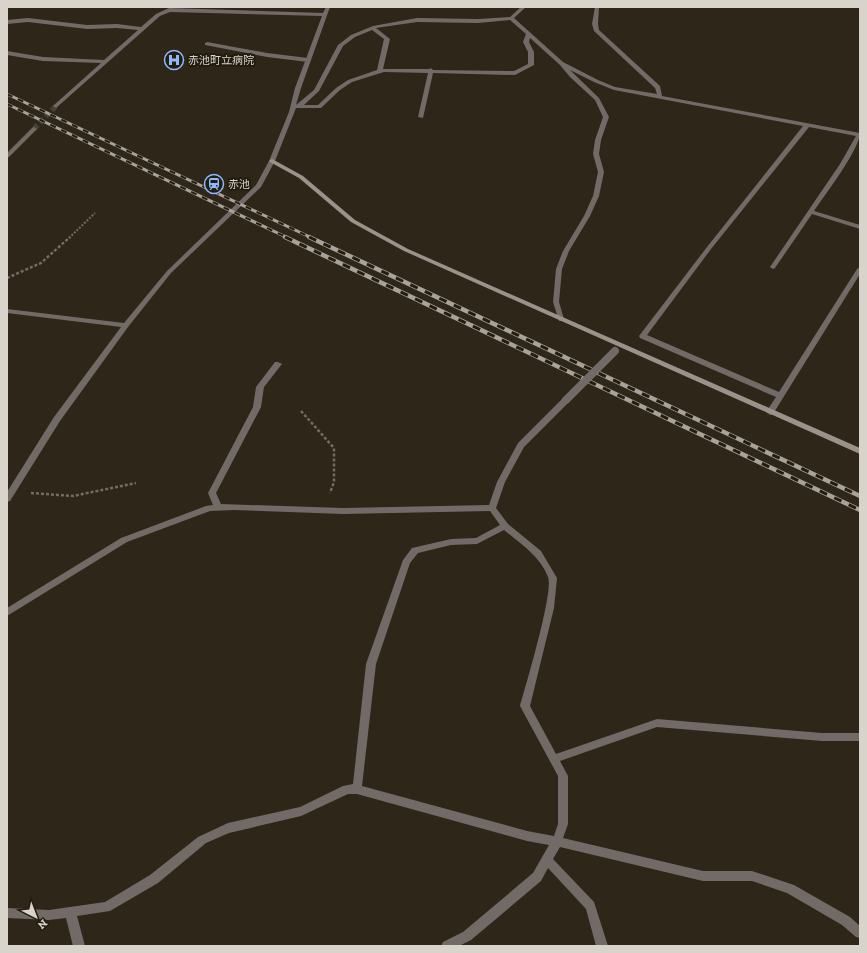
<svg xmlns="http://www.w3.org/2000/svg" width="867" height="953" font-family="'Zilla Slab','Noto Sans JP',serif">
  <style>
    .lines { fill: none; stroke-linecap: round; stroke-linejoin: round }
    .street-tunnel { stroke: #474034; stroke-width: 5.5; stroke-dasharray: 5.5 3; stroke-linecap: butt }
    .path-far1 { stroke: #726c61; stroke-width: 2; stroke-dasharray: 2 1.5; stroke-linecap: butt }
    .path { stroke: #726c61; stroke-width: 2.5; stroke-dasharray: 3 2; stroke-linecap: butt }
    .lane { fill: #726a67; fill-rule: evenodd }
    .street { fill: #726a67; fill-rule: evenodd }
    .secondary { fill: #9d918b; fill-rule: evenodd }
    .rail-far1-casing { stroke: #a8a39a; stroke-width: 3 }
    .rail-casing { stroke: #a8a39a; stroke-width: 4.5 }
    .rail-far1 { stroke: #231d10; stroke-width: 2; stroke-dasharray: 6; stroke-linecap: butt }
    .rail { stroke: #231d10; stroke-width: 3; stroke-dasharray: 8; stroke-linecap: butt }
    .street-bridge { stroke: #726a67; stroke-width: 8 }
    .labels { text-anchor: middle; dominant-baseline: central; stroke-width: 4; stroke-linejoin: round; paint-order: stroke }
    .far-poi-label { font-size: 11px; fill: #d8d4cc; stroke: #231d10; text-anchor: start }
  </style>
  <rect width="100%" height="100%" fill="#2d2619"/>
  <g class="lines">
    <path class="street-tunnel" d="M 34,129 L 56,106"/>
    <path class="path-far1" d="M 69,238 L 95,213"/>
    <g class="path">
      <path d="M 7,278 L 41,263 L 70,237"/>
      <path d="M 301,411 L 334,448 L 334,482 L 330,493"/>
      <path d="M 31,493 L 73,496 L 136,483"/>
    </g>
    <path class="lane" d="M 207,42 L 267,53 L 308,58 L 311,60 L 308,62 L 267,57 L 205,45 L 205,43 Z"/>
    <g class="street">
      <path d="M 326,7 L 330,7 L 301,88 L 296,105 L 314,90 L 338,45 L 351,35 L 373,26 L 417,18 L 478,19 L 510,17 L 521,7 L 526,7 L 514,18 L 563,62 L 598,80 L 615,87 L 657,94 L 655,88 L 594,31 L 592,24 L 595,7 L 599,7 L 598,24 L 599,30 L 660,86 L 662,96 L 860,133 C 860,149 824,196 814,211 L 860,225 L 860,229 L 812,214 L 775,268 L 773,269 L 770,267 L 840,164 L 856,136 L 809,127 L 711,249 L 647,335 L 779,392 L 857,269 L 860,267 L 860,274 L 773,414 L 770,415 L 766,412 L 776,397 L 640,338 L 639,336 L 707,247 L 803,126 L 614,90 L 594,82 L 570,70 L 599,98 L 609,117 L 601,140 L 599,154 L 604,172 L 599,196 L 590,216 L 569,251 L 562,269 L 559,302 L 564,319 L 561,321 L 559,321 L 553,302 L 556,269 L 563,251 L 584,216 L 593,196 L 598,172 L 593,154 L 595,140 L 603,117 L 595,100 L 570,77 L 560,65 L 530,38 L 529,42 L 534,52 L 534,65 L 515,75 L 433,73 L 423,118 L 418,117 L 428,73 L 384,72 L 352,82 L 340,90 L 321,108 L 296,108 L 275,161 L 261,187 L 171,273 L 128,327 L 60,421 L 10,501 L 7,502 L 7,492 L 54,417 L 121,327 L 7,313 L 7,309 L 124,323 L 167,271 L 256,185 L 269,161 L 289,112 L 295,88 L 322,16 L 170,12 L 160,16 L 56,108 L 53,106 L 54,105 L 101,63 L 43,61 L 7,55 L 7,51 L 43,57 L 104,60 L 138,30 L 117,28 L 87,29 L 28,22 L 7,24 L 7,20 L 28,18 L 87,25 L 117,24 L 141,27 L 156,14 L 169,8 L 323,13 ZM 510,20 L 526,34 L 523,42 L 528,52 L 528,64 L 514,71 L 433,70 L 431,68 L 429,69 L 383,69 L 390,39 L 376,28 L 417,22 L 478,23 ZM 372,30 L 384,39 L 377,70 L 348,80 L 336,88 L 318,105 L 304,105 L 319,91 L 343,46 L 355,37 Z"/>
      <path d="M 34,127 L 37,129 L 9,157 L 7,158 L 7,153 L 32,128 Z"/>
      <path d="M 275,362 L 278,362 L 282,364 L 264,387 L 261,407 L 216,493 L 221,504 L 343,508 L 489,505 L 497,482 L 518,443 L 563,398 L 569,398 L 570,400 L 569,402 L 524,447 L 505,482 L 496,508 L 508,524 L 541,551 L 557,578 L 554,608 L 530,706 L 556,754 L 657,719 L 822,733 L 860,733 L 860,741 L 822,741 L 657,727 L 560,761 L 568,776 L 568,824 L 563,838 L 703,871 L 752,871 L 794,885 L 850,917 L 860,926 L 860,938 L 856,937 L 842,925 L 787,893 L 752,881 L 703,881 L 560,847 L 553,859 L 594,902 L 608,946 L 596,946 L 586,909 L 548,868 L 541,881 L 471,940 L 459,946 L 441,946 L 443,942 L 463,932 L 533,873 L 549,845 L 527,841 L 357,794 L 348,794 L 301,816 L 229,833 L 206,843 L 158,883 L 110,911 L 77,916 L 85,946 L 73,946 L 66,918 L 49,920 L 7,918 L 7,908 L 49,910 L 105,902 L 150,875 L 198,837 L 228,823 L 300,807 L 343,786 L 353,784 L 366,664 L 403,560 L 412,548 L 451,539 L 476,538 L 500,525 L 490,511 L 343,514 L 234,510 L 210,511 L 127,542 L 7,616 L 7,608 L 121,538 L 206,506 L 213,505 L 208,493 L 253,407 L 256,387 ZM 504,530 C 521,544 540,556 548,577 C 554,591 526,685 520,706 L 558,776 L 558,824 L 554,836 L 527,831 L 362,786 L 376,664 L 410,563 L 418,553 L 451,545 L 477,544 Z"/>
    </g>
    <path class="secondary" d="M 272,159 L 303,176 L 355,220 L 408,249 L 860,448 L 860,454 L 404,251 L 351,222 L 299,178 L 270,162 L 269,161 Z"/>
    <defs>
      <g id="rail-far1">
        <path d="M 7,94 L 312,238"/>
        <path d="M 7,104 L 288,238"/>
      </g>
      <g id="rail">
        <path d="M 285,237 L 860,510"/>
        <path d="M 309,237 L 860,496"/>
      </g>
    </defs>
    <use href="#rail-far1" class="rail-far1-casing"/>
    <use href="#rail" class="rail-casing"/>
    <use href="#rail-far1" class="rail-far1"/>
    <use href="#rail" class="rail"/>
    <path class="street-bridge" d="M 566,400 L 615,351"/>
  </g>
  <defs>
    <symbol id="hospital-ring" viewBox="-11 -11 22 22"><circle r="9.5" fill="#231d10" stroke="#8fb8fd" stroke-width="1.5"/><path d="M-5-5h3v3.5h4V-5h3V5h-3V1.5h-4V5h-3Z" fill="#8fb8fd"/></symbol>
    <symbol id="station-ring" viewBox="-11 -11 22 22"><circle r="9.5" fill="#231d10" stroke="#8fb8fd" stroke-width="1.5"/><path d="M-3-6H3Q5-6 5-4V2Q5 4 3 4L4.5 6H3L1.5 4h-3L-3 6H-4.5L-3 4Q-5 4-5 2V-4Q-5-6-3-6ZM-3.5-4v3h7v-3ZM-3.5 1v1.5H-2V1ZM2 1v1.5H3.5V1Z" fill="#8fb8fd"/></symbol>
  </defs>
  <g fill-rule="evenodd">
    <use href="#hospital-ring" x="163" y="49" width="22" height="22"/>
    <use href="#station-ring" x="203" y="173" width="22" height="22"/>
  </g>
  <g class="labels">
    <g class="far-poi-label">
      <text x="188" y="60">赤池町立病院</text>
      <text x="228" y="184">赤池</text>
    </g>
  </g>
  <rect width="867" height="953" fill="none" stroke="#d8d4cc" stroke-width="16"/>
  <g transform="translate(36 917) rotate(138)" stroke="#231d10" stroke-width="3" paint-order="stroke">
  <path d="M0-3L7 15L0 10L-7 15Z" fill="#d8d4cc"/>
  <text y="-6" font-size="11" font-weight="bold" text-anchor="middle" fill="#d8d4cc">N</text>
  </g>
</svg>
